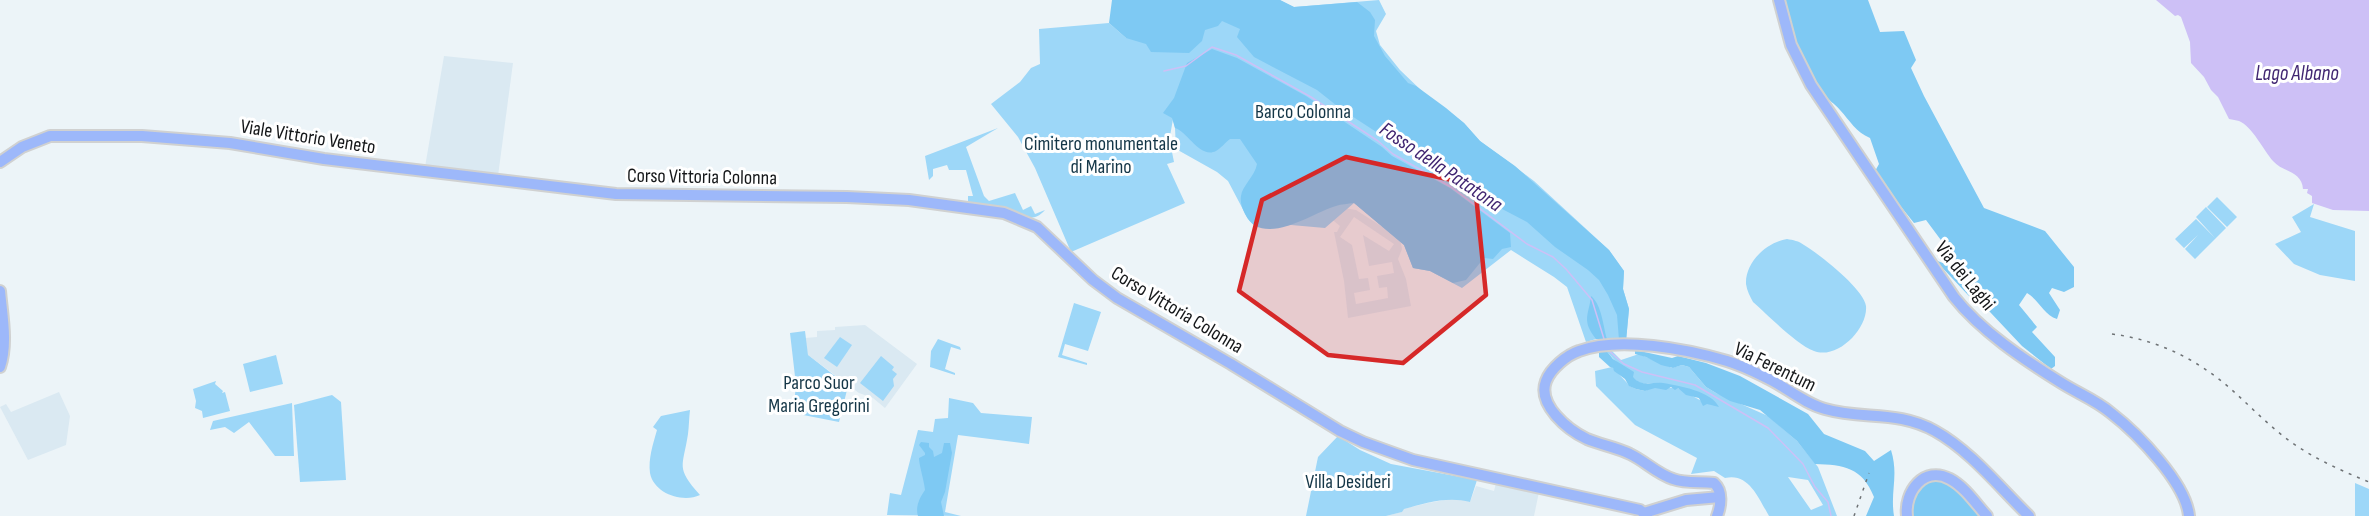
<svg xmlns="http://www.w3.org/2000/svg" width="2369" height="516" font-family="'Sofia Sans Condensed',sans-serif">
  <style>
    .built { fill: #dae9f2; fill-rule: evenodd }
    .green { fill: #9dd7f8; fill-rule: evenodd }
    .forest { fill: #7ec9f3 }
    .water { fill: #cdc0f6 }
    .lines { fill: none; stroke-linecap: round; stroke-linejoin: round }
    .stream { stroke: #cdc0f6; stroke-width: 1.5 }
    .major-casing { stroke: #d0d1d1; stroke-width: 14 }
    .major { stroke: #9db8fa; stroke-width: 10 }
    .rail { stroke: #6f7376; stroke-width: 1.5; stroke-dasharray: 3 6; stroke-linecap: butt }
    .marked { fill: #d62828; fill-opacity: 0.2; stroke: #d62828; stroke-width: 4.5; stroke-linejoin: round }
    .labels { text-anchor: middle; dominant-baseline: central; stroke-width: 6; stroke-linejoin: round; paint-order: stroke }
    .park-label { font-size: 20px; fill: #143647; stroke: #fff }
    .street-label { font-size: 20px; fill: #151719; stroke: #fff }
    .water-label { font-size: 21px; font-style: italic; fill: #402571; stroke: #fff }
  </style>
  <rect width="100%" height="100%" fill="#ecf4f8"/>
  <g class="built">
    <path d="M 444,56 L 513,63 L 498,176 L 425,167 Z"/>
    <path d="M 1344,208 L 1356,210 L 1400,238 L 1402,249 L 1398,259 L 1406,279 L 1411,306 L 1348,318 L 1344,281 L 1334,232 L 1337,232 L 1340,226 L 1329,217 ZM 1354,217 L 1394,244 L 1389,251 L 1363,235 L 1369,266 L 1392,262 L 1394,273 L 1377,276 L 1379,288 L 1387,287 L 1388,298 L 1356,304 L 1354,293 L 1370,290 L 1368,278 L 1359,279 L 1352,245 L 1340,237 Z"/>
    <path d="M 865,325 L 917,364 L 885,408 L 873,398 L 859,393 L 808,355 L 805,338 L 817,337 L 817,331 L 835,330 L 835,327 Z"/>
    <path d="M 59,392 L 70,416 L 66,445 L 28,460 L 0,407 L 6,404 L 11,412 Z"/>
    <path d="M 1496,483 L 1539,492 L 1534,516 L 1386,516 L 1402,512 L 1403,509 L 1428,503 L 1456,498 L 1470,502 L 1476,486 L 1494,491 Z"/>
  </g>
  <g class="green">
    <path d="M 1280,0 L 1294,7 L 1379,0 L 1386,14 L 1376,31 L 1380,45 L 1400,70 L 1424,93 L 1464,123 L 1480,141 L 1534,181 L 1609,250 L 1624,271 L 1623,289 L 1629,309 L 1626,341 L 1596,339 L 1586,342 L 1567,287 L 1554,277 L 1511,250 L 1462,288 L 1430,271 L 1413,268 L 1404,245 L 1354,203 L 1325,228 L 1291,225 L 1264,228 L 1255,226 L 1248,219 L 1228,181 L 1217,172 L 1176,149 L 1175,128 L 1173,119 L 1169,142 L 1174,143 L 1172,152 L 1174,162 L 1167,164 L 1185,203 L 1071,252 L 1035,168 L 1018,137 L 991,104 L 1020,82 L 1031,68 L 1040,64 L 1039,29 L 1109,23 L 1126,38 Z"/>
    <path d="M 998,128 L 966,147 L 984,196 L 989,201 L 1015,193 L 1023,210 L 1031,206 L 1035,214 L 1045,210 C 1030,227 1018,211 1002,207 C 991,204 979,204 968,202 L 968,196 L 973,196 L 966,170 L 949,170 L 947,165 L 933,169 L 933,176 L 929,180 L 925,156 Z"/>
    <path d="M 2217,197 L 2237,217 L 2227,227 L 2207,207 Z"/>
    <path d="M 2314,204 L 2310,217 L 2355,231 L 2355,281 L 2320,275 L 2294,264 L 2275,244 L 2301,232 L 2292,217 Z"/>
    <path d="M 2206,207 L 2226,228 L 2195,259 L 2185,249 L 2198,235 L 2184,248 L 2175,239 L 2196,219 L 2215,238 L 2196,217 Z"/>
    <path d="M 1787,239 C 1793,240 1799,241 1804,245 C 1819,254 1864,289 1866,306 C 1868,329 1837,360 1814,351 C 1796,344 1769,316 1753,302 C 1750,296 1747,291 1746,284 C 1745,262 1767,242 1787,239 Z"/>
    <path d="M 1074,303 L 1101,312 L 1088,351 L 1065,344 L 1062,355 L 1087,363 L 1087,365 L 1058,357 Z"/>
    <path d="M 805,331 L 808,355 L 848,386 L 839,422 L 793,413 L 796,385 L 790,333 Z"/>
    <path d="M 840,337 L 852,345 L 837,367 L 824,358 Z"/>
    <path d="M 938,339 L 960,347 L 961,350 L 951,347 L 945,369 L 955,373 L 955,375 L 930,367 L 931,351 Z"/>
    <path d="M 1609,348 L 1621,360 L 1639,354 L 1672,368 L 1682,365 L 1689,367 L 1706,387 L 1716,393 L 1768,416 L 1797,441 L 1818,467 L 1837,516 L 1769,516 C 1759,499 1749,472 1725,478 L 1714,471 L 1691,474 L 1697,458 L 1635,425 L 1596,386 L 1595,371 L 1612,367 L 1630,386 L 1636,389 L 1645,391 L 1651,388 L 1678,388 L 1707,404 C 1689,390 1677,385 1654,383 C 1649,383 1645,384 1640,383 C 1635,381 1609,355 1605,349 ZM 1788,477 L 1808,480 L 1823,505 L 1811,510 Z"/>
    <path d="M 276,355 L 283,384 L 250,392 L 243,364 Z"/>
    <path d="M 881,356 L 894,367 L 892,370 L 897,374 L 893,379 L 894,386 L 883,401 L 860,383 Z"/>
    <path d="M 216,381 L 215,384 L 223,391 L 222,393 L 225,392 L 230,411 L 203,418 L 202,411 L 195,408 L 196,401 L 193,389 Z"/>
    <path d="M 332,395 L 341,402 L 346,480 L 300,482 L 294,405 Z"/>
    <path d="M 949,398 L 973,403 L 981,413 L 1032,417 L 1029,444 L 958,435 L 945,512 L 961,516 L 887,515 L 890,493 L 901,495 L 918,430 L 933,432 L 935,419 L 948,418 Z"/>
    <path d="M 292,403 L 294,456 L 275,456 L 249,422 L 234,433 L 225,427 L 210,430 L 213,421 Z"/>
    <path d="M 690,410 C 689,418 689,426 688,434 C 683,467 675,467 700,495 C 683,503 654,494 650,473 C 648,459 653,444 657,430 L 653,427 L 661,416 Z"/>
    <path d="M 1338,436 L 1360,450 L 1391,464 L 1477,480 L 1470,502 C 1448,496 1425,503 1404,509 L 1402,512 L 1386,516 L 1306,516 L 1318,457 Z"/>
    <path d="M 2355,483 L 2369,489 L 2369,516 L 2355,516 Z"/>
  </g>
  <g class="forest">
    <path d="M 1112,0 L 1280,0 L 1294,7 L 1357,2 L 1370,12 L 1375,20 L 1374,36 L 1385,56 L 1408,83 L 1416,86 L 1446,108 L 1464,123 L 1480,141 L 1515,166 L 1609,250 L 1624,271 L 1623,289 L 1629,309 L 1626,341 L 1619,340 L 1617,315 L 1608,295 L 1599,280 L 1588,270 L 1555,247 L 1527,222 L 1464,189 L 1341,109 L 1317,90 L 1254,57 L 1237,37 L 1240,29 L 1222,21 L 1218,26 L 1205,30 L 1202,41 L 1189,53 L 1151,52 L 1146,44 L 1126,38 L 1109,23 Z"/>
    <path d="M 1783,0 L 1868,0 L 1880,32 L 1904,31 L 1916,60 L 1911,68 L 1924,96 L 1984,208 L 2045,231 L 2074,267 L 2074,287 L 2064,292 L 2052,288 L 2049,293 L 2060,310 L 2057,319 C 2044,315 2039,300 2027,293 L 2019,305 L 2037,327 L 2032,332 L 2055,357 L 2055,366 L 2051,369 L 2022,346 L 1990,312 L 1968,295 L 1935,260 L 1956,268 L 1958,263 L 1926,220 L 1914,223 L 1874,173 L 1879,164 L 1870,138 C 1856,132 1850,121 1840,110 C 1835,104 1828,100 1823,93 C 1801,65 1792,34 1783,0 Z"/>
    <path d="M 1212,49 L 1237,58 L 1306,96 L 1382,147 L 1392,156 L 1450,188 L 1510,233 L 1511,247 L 1502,249 L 1493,259 L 1484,258 L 1466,280 L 1453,283 L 1430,271 L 1413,268 L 1404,245 L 1354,203 C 1348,204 1341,204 1336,206 C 1312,213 1262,249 1245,214 C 1242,208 1240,202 1241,196 C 1242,186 1255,176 1257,164 L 1240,139 L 1230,139 C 1226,142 1220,149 1216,151 C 1200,159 1188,132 1175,128 L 1172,118 L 1163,113 L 1174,98 L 1187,63 Z"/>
    <path d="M 1591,296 C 1602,305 1603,326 1607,339 L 1596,339 C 1581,320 1589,315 1591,296 Z"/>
    <path d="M 1605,349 L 1613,359 L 1634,372 L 1633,377 C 1641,387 1652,382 1663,383 C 1680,386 1711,391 1719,407 L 1707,404 L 1703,406 L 1699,398 L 1686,395 L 1678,388 L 1675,390 L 1671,387 L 1666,390 L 1655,388 L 1645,391 L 1636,389 L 1629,386 L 1625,379 L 1614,371 L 1613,368 L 1610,367 L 1599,357 L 1599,351 Z"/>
    <path d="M 1635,350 L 1672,358 L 1678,356 L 1706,363 L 1740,376 L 1808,414 L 1824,434 L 1865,451 L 1874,461 L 1891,450 C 1899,476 1890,491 1894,516 L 1866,516 L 1874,497 C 1862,467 1844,465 1815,464 L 1797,441 L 1760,410 L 1730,401 L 1716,393 L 1706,387 L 1689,367 L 1682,365 L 1673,368 L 1661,365 L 1646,357 L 1635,354 Z"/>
    <path d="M 921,442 L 929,443 L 929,447 L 933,451 L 934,457 L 942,453 L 944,443 L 950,443 L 952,453 L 945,492 L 941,502 L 944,516 L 918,516 C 915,507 920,497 925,490 C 924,480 919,465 919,458 L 925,455 L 925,453 L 919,445 Z"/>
    <path d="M 1949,480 L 1984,516 L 1910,516 L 1918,486 L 1924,481 Z"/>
  </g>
  <path class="water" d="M 2156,0 L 2369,0 L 2369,211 L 2333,210 L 2312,203 L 2312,196 L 2307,193 L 2308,189 L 2303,189 C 2302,171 2282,172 2273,161 C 2264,151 2252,126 2239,121 C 2236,120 2233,120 2229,119 L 2218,97 L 2211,90 L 2204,77 L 2191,63 L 2190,42 L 2181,17 L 2178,15 L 2175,16 Z"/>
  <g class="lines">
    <g class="stream">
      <path d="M 1164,71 L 1186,66 L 1212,47 L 1236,55 L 1311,97 L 1378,141 L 1393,154 L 1451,187 L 1527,244 L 1553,257 L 1566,269 L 1592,300 L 1604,339"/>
      <path d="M 1608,350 L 1624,364 L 1642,372 L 1695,385 L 1768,428 L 1803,464 L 1815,487 L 1828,502 L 1831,516"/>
    </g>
    <defs>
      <g id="major">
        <path d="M 1779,0 L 1791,45 L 1811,85 L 1954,297 C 1981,331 2023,359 2060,382 C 2077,393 2096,400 2111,413 C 2137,433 2186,483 2189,516"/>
        <path d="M 0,162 L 22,147 L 50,136 L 142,136 L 230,143 L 324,159 L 616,194 L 847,197 L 909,200 L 1004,213 L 1037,227 L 1093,280 L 1117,298 L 1231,364 L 1340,431 L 1363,442 L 1413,460 L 1640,510 L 1647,516"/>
        <path d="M 0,291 C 2,315 8,343 0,367"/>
        <path d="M 1644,513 L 1686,500 L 1720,497"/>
        <path d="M 1717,516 C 1721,506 1723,491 1714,483 C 1700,481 1687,484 1673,479 C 1657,474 1645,461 1630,454 C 1616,447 1601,445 1587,439 C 1568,430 1537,405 1546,381 C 1551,368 1567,355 1579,351 C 1619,336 1687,349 1727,361 C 1740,365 1753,371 1765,377 C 1785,386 1803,403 1825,409 C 1863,420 1898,410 1935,431 C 1971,451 2000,488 2029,516"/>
        <path d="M 1907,516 C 1904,492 1924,465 1950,479 C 1965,487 1976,504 1987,516"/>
      </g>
    </defs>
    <use href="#major" class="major-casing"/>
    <use href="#major" class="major"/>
    <g class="rail">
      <path d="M 2112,334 C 2158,340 2197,359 2232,390 C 2251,407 2269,426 2291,442 C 2315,459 2342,471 2369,482"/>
      <path d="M 1854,516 L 1869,473"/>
    </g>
  </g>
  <path class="marked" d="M 1346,157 L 1475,185 L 1486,295 L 1403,363 L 1328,355 L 1239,291 L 1262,200 Z"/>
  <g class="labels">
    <g class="park-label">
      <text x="1303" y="112">Barco Colonna</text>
      <text x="1101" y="144">Cimitero monumentale<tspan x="1101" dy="23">di Marino</tspan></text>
      <text x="819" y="383">Parco Suor<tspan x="819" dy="23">Maria Gregorini</tspan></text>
      <text x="1348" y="482">Villa Desideri</text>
    </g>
    <g class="street-label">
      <text transform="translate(308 137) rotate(9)">Viale Vittorio Veneto</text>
      <text transform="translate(702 177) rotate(1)">Corso Vittoria Colonna</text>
      <text transform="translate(1965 276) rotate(51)">Via dei Laghi</text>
      <text transform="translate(1177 310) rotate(31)">Corso Vittoria Colonna</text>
      <text transform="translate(1775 367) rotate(26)">Via Ferentum</text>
    </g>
    <g class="water-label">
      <text x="2297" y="73">Lago Albano</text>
      <text transform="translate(1441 167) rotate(34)">Fosso della Patatona</text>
    </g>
  </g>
</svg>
